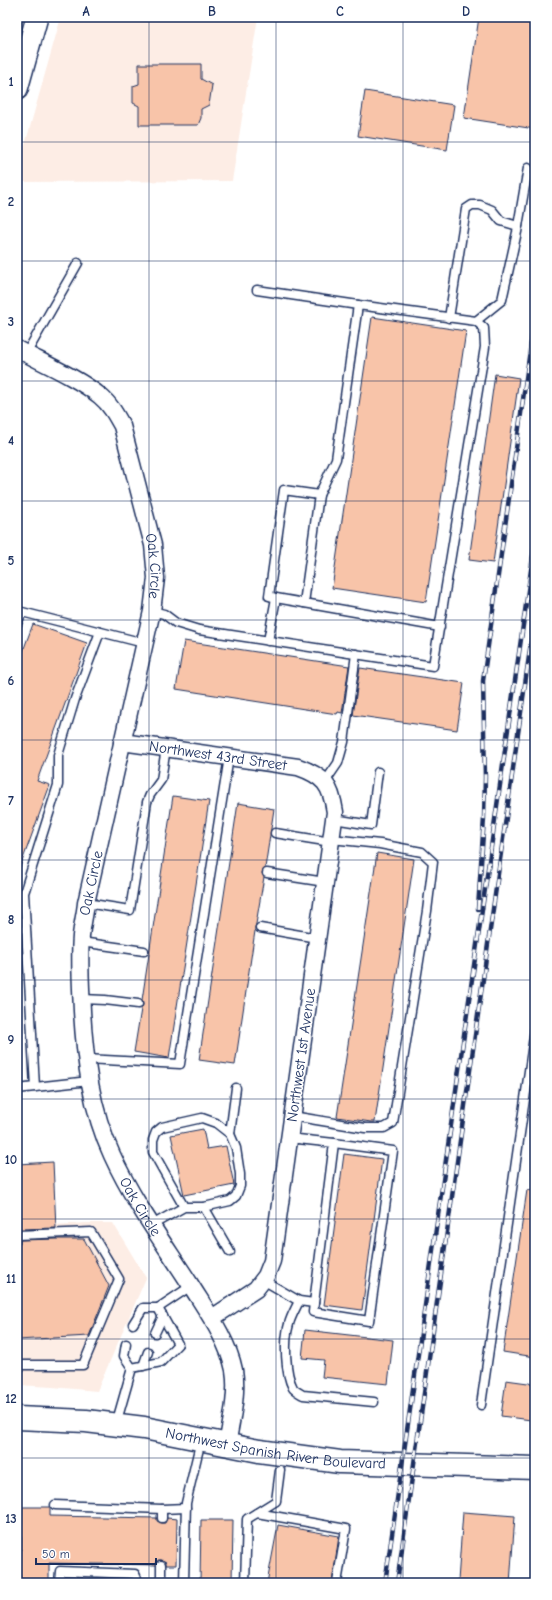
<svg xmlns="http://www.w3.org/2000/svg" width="552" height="1600" font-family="'Comic Neue',sans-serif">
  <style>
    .built { fill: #fdede5 }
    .building { fill: #f8c4a9; stroke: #1b2f5e }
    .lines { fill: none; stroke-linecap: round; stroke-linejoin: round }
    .service-casing { stroke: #1b2f5e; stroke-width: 11 }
    .minor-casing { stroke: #1b2f5e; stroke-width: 19 }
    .tertiary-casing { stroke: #1b2f5e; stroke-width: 24 }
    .secondary-casing { stroke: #1b2f5e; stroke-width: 25 }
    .service { stroke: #fff; stroke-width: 8 }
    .minor { stroke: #fff; stroke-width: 16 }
    .tertiary { stroke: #fff; stroke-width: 21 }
    .secondary { stroke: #fff; stroke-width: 22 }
    .rail-casing { stroke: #1b2f5e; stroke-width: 4.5 }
    .rail { stroke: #fff; stroke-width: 3; stroke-dasharray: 9; stroke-linecap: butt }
    .grid { fill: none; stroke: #1b2f5e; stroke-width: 1; stroke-opacity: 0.55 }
    .labels { text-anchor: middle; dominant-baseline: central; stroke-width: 3; stroke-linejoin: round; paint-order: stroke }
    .street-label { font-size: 15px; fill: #1b2f5e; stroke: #fff }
    .neatline { fill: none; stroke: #1b2f5e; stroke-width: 1.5 }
    .grid-label { font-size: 13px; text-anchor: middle; font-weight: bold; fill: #1b2f5e }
  </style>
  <rect width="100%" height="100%" fill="#fff"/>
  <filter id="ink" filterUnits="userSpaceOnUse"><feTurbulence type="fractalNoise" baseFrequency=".025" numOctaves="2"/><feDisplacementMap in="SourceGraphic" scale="8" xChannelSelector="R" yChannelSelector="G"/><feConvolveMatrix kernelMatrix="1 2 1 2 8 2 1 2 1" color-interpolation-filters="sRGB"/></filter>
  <g filter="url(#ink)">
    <g class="built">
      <path d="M 61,17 L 258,17 L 232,181 L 17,182 L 17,173 Z"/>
      <path d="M 86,1223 L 113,1223 L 146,1278 L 97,1391 L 52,1387 L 17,1385 L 17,1227 Z"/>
    </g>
    <g class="building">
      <path d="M 479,17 L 535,17 L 535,129 L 464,118 Z"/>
      <path d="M 139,64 L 201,64 L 201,79 L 212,85 L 209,105 L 201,109 L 201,118 L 198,125 L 139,125 L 139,106 L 133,103 L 133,86 L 139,84 Z"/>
      <path d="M 365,91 L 454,105 L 447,150 L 358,136 Z"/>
      <path d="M 372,317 L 466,331 L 426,602 L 332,588 Z"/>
      <path d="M 495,374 L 519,378 L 493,563 L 469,560 Z"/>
      <path d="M 33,624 L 87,643 L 37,781 L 50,785 L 19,870 L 17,870 L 17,667 Z"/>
      <path d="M 184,641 L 349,666 L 342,713 L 338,712 L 337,714 L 176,689 Z"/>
      <path d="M 360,668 L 464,683 L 457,730 L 353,715 Z"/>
      <path d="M 173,796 L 209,801 L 169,1058 L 134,1052 L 141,1009 L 143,1005 L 142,1000 Z"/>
      <path d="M 238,803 L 274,809 L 265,868 L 262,873 L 264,877 L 256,924 L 255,927 L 255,931 L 235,1065 L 199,1060 Z"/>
      <path d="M 377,853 L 414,859 L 375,1122 L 371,1122 L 337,1117 Z"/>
      <path d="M 203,1129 L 207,1149 L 226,1146 L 234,1185 L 184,1195 L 171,1135 Z"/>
      <path d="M 344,1154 L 382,1159 L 362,1310 L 324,1305 Z"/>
      <path d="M 53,1162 L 56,1228 L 20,1229 L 20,1219 L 17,1219 L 17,1164 Z"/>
      <path d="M 527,1190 L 535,1191 L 535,1357 L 503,1352 Z"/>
      <path d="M 57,1239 L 84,1239 L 109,1286 L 89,1336 L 17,1340 L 17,1244 L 20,1244 L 20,1240 Z"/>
      <path d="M 305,1330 L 393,1340 L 388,1384 L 322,1377 L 324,1360 L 302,1358 Z"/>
      <path d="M 506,1380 L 535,1384 L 531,1420 L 501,1416 Z"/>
      <path d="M 22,1507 L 50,1507 L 50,1516 L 157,1518 L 157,1521 L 162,1523 L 165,1523 L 167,1518 L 177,1519 L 176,1565 L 166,1565 L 166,1562 L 161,1560 L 158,1560 L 156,1565 L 49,1563 L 49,1583 L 20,1583 Z"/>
      <path d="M 463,1512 L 515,1516 L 510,1583 L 458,1581 Z"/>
      <path d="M 201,1520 L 233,1520 L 232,1583 L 200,1583 Z"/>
      <path d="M 278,1525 L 339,1536 L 332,1583 L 267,1583 Z"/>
    </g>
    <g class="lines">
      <defs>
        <g id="service">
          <path d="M 257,290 L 358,305"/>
          <path d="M 449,318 L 466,209 L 472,205 L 480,205 L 492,210 L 501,221 L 518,226"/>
          <path d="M 476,321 L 502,300 L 517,232 L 528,168"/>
          <path d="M 26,354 L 78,263"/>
          <path d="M 276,598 L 269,596 L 284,490 L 319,495 L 304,603"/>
          <path d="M 152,611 L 164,614 L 176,623 L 199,630 L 433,666 L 485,347 L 484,328 L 476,321 L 358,305 L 336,459 L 319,495"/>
          <path d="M 17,624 L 22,612 L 144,643"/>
          <path d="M 268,641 L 276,598 L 440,627"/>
          <path d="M 325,782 L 338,763 L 344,742 L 356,654"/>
          <path d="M 334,819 L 371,825 L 378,772"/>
          <path d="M 275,833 L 331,842"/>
          <path d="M 267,873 L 325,882"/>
          <path d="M 86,903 L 130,910 L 147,802 L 150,795 L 161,780 L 166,748"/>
          <path d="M 260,928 L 317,938"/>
          <path d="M 81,942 L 144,951"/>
          <path d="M 82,999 L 105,1000 L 138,1004"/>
          <path d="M 86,1059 L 180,1064 L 229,757"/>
          <path d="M 35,1087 L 24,893 L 58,785 L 58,755 L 75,699 L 100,632"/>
          <path d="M 17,1089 L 89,1081"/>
          <path d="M 292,1116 L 365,1128 L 384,1128 L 393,1123 L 427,911 L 433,862 L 422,852 L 380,844 L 331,839"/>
          <path d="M 230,1134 L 236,1088"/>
          <path d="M 204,1207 L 230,1252"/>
          <path d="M 152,1225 L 184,1207 L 204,1207 L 230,1201 L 236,1196 L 240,1186 L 240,1174 L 236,1148 L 230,1134 L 216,1123 L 202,1118 L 162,1127 L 156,1132 L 153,1140 L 153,1152 L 184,1207"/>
          <path d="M 17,1235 L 91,1232 L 119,1279 L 83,1365 L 17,1365"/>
          <path d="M 263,1280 L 299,1301 L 314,1303 L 334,1143 L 289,1138"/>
          <path d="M 299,1301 C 296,1308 291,1316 289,1324 C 284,1340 285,1373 293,1388 C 295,1391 300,1393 303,1395 L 374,1402"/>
          <path d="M 314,1303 L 313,1312 L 369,1321 L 393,1151 L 334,1143"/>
          <path d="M 133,1324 L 143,1308 L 158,1308"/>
          <path d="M 155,1333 L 163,1316"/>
          <path d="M 126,1344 L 124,1356 L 132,1368"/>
          <path d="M 143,1366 L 148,1352"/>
          <path d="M 481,1405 L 535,1029"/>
          <path d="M 116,1424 L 132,1368 L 161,1362 L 178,1344 L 158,1308 L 191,1286"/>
          <path d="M 55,1505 L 162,1509 L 186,1508"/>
          <path d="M 162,1509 L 162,1518"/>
          <path d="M 257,1513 L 346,1529 L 337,1583"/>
          <path d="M 161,1565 L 161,1583"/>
          <path d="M 59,1583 L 60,1571 L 135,1574 L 139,1583"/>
          <path d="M 184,1583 L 186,1503 L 201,1440"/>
          <path d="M 245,1583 L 247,1519 L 276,1501 L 280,1470"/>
        </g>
        <g id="minor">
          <path id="s1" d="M 17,349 C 43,363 78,378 100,396 C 110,404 116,415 122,426 L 153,545 L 156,578 L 152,611 L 86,903 C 85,914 82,925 81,936 C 79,961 81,986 82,1011 C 85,1060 91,1110 112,1155 C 133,1201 163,1242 190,1284 C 206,1310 228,1340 234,1370 C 238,1393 231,1422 227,1445"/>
          <path id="s2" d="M 122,742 L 298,767 C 324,776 331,785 335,812 L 272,1261 L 266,1276 L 256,1289 L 212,1318"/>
        </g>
        <path id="tertiary" d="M 17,89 L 37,17"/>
        <g id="secondary">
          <path id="s3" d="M 17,1418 L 86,1421 L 144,1428 L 259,1451 L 340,1462 L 535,1468"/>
        </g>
      </defs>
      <use href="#service" class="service-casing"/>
      <use href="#minor" class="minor-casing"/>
      <use href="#tertiary" class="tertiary-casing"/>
      <use href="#secondary" class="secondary-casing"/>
      <use href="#service" class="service"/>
      <use href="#minor" class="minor"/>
      <use href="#tertiary" class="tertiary"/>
      <use href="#secondary" class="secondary"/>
      <defs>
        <g id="rail">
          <path d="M 478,909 L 484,818 L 485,777 L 483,681 L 535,315"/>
          <path d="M 385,1583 L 535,542"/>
          <path d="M 397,1583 L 535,614"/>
        </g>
      </defs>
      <use href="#rail" class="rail-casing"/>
      <use href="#rail" class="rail"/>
    </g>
  </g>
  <path class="grid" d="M 149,17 L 149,1583M 276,17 L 276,1583M 403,17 L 403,1583M 17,142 L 535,142M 17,261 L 535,261M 17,381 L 535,381M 17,501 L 535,501M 17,620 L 535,620M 17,740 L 535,740M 17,860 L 535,860M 17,980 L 535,980M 17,1099 L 535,1099M 17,1219 L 535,1219M 17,1339 L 535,1339M 17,1458 L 535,1458"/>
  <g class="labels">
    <g class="street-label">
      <text stroke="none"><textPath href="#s1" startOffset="277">Oak Circle</textPath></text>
      <text stroke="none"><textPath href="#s2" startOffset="97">Northwest 43rd Street</textPath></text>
      <text transform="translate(91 883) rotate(-78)">Oak Circle</text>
      <text transform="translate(301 1055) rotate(-82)">Northwest 1st Avenue</text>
      <text stroke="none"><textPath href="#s1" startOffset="937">Oak Circle</textPath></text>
      <text stroke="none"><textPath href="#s3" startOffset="261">Northwest Spanish River Boulevard</textPath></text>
    </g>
  </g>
  <rect width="552" height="1600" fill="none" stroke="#fff" stroke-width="44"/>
  <path d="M36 1558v6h120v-6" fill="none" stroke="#1b2f5e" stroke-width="2"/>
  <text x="42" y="1558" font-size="12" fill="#1b2f5e" stroke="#ffffff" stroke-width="3" paint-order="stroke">50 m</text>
  <rect x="22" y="22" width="508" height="1556" class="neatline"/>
  <g class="grid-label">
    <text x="86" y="16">A</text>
    <text x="212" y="16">B</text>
    <text x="340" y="16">C</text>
    <text x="466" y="16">D</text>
    <text x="11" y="86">1</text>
    <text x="11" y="206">2</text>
    <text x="11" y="326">3</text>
    <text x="11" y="445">4</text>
    <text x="11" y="565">5</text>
    <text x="11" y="685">6</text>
    <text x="11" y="805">7</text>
    <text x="11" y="924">8</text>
    <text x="11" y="1044">9</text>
    <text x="11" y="1164">10</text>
    <text x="11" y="1283">11</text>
    <text x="11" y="1403">12</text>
    <text x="11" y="1523">13</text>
  </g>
</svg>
